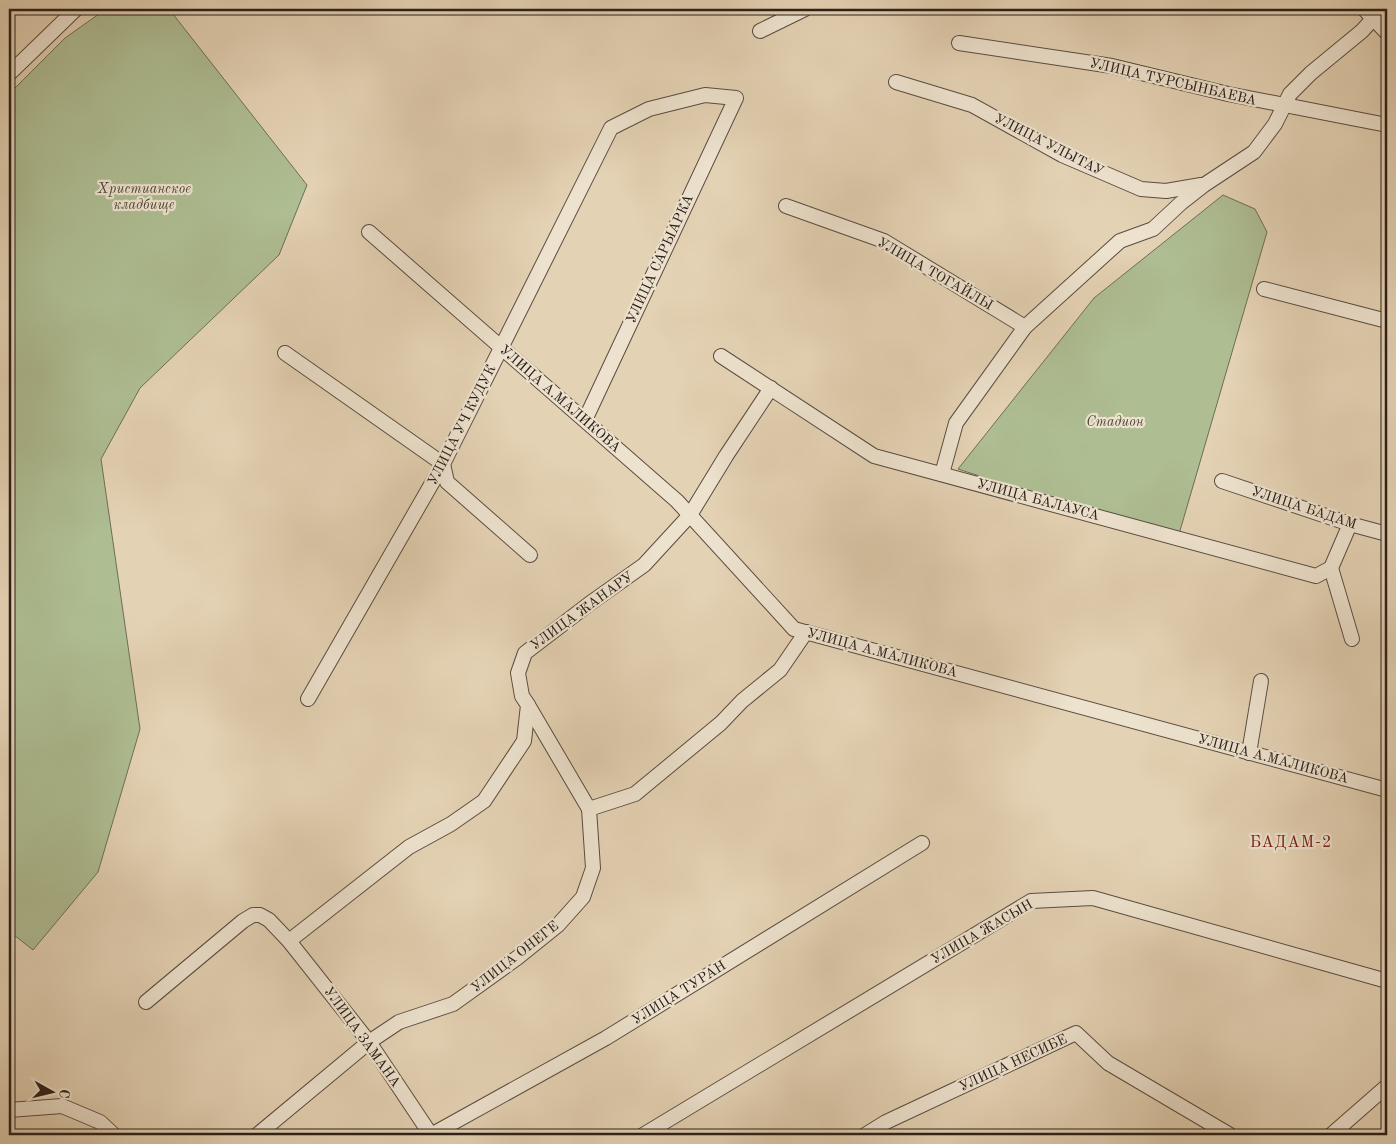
<svg xmlns="http://www.w3.org/2000/svg" width="1396" height="1144" font-family="'Old Standard TT',serif">
  <style>
    .green { fill: #aebd92; stroke: #6d6e56 }
    .lines { fill: none; stroke-linecap: round; stroke-linejoin: round }
    .minor-casing { stroke: #5a4c40; stroke-width: 16 }
    .minor { stroke: #ede2ce; stroke-width: 14 }
    .labels { text-anchor: middle; dominant-baseline: central; stroke-width: 4.5; stroke-linejoin: round; paint-order: stroke }
    .street-label { font-size: 14px; fill: #2c201a; stroke: #ede2ce }
    .park-label { font-size: 14px; font-style: italic; fill: #4c4738; stroke: #ede2ce }
    .quarter-label { font-size: 16px; letter-spacing: 1px; fill: #7a1f14; stroke: #ede2ce }
  </style>
  <rect width="100%" height="100%" fill="#e4d2b4"/>
  <filter id="stains"><feTurbulence type="fractalNoise" baseFrequency=".004" numOctaves="4"/><feColorMatrix values="0 0 0 0 .2 0 0 0 0 .09 0 0 0 0 .02 0 0 0 .5 -.17"/></filter>
  <radialGradient id="worn" r=".72"><stop offset=".6" stop-color="#630" stop-opacity="0"/><stop offset="1" stop-color="#630" stop-opacity=".3"/></radialGradient>
  <g class="green">
    <path d="M 106,9 L 169,9 L 307,185 L 279,255 L 140,388 L 101,459 L 140,729 L 98,872 L 33,950 L 9,931 L 9,94 L 65,38 Z"/>
    <path d="M 1223,195 L 1255,209 L 1267,232 L 1177,541 L 958,469 L 1094,298 Z"/>
  </g>
  <g class="lines">
    <defs>
      <g id="minor">
        <path d="M 1364,9 L 1387,33"/>
        <path d="M 760,31 L 805,9"/>
        <path d="M 959,43 L 1112,66 L 1228,94 L 1387,125"/>
        <path d="M 9,74 L 76,9"/>
        <path d="M 896,82 L 972,105 L 1062,155 L 1141,189 L 1166,191 L 1201,185"/>
        <path d="M 786,206 L 884,241 L 1025,327"/>
        <path d="M 369,232 L 677,501 L 794,629 L 1387,790"/>
        <path d="M 1264,289 L 1387,321"/>
        <path d="M 285,353 L 443,464 L 447,482 L 530,555"/>
        <path d="M 721,356 L 874,456 L 1316,576 L 1331,568 L 1350,524"/>
        <path d="M 942,474 L 956,423 L 1025,327 L 1120,241 L 1153,229 L 1181,203 L 1204,185 L 1254,152 L 1275,124 L 1290,94 L 1311,73 L 1362,31 L 1382,9"/>
        <path d="M 1222,481 L 1350,524 L 1387,534"/>
        <path d="M 1331,568 L 1352,639"/>
        <path d="M 308,699 L 443,464 L 611,128 L 649,109 L 705,95 L 736,98 L 585,420"/>
        <path d="M 528,705 L 589,809"/>
        <path d="M 1249,753 L 1261,681"/>
        <path d="M 289,941 L 409,847 L 451,824 L 484,801 L 524,741 L 528,705 L 522,696 L 518,673 L 525,653 L 589,604 L 644,565 L 690,515 L 726,456 L 771,388"/>
        <path d="M 146,1002 L 243,921 L 253,915 L 260,915 L 269,920 L 289,941 L 369,1042 L 431,1135"/>
        <path d="M 9,1110 L 62,1106 L 100,1122 L 114,1135"/>
        <path d="M 257,1135 L 369,1042 L 399,1022 L 453,1004 L 517,958 L 558,925 L 583,897 L 593,868 L 589,809 L 635,794 L 721,723 L 742,701 L 780,670 L 806,632"/>
        <path d="M 431,1135 L 606,1038 L 922,843"/>
        <path d="M 643,1135 L 1031,901 L 1093,898 L 1387,981"/>
        <path d="M 865,1135 L 886,1122 L 1076,1033 L 1108,1063 L 1230,1135"/>
        <path d="M 1331,1135 L 1387,1086"/>
      </g>
    </defs>
    <use href="#minor" class="minor-casing"/>
    <use href="#minor" class="minor"/>
  </g>
  <g class="labels">
    <g class="street-label">
      <text transform="translate(1173 82) rotate(13)">УЛИЦА ТУРСЫНБАЕВА</text>
      <text transform="translate(1049 145) rotate(27)">УЛИЦА УЛЫТАУ</text>
      <text transform="translate(660 259) rotate(-65)">УЛИЦА САРЫАРКА</text>
      <text transform="translate(935 274) rotate(30)">УЛИЦА ТОГАЙЛЫ</text>
      <text transform="translate(560 399) rotate(41)">УЛИЦА А.МАЛИКОВА</text>
      <text transform="translate(462 425) rotate(-63)">УЛИЦА УЧ КУДУК</text>
      <text transform="translate(1038 500) rotate(15)">УЛИЦА БАЛАУСА</text>
      <text transform="translate(1304 508) rotate(18)">УЛИЦА БАДАМ</text>
      <text transform="translate(582 611) rotate(-36)">УЛИЦА ЖАНАРУ</text>
      <text transform="translate(882 653) rotate(15)">УЛИЦА А.МАЛИКОВА</text>
      <text transform="translate(1273 759) rotate(15)">УЛИЦА А.МАЛИКОВА</text>
      <text transform="translate(982 932) rotate(-30)">УЛИЦА ЖАСЫН</text>
      <text transform="translate(515 957) rotate(-38)">УЛИЦА ОНЕГЕ</text>
      <text transform="translate(679 993) rotate(-32)">УЛИЦА ТУРАН</text>
      <text transform="translate(362 1037) rotate(54)">УЛИЦА ЗАМАНА</text>
      <text transform="translate(1013 1063) rotate(-25)">УЛИЦА НЕСИБЕ</text>
    </g>
    <g class="park-label">
      <text x="144" y="189">Христианское<tspan x="144" dy="16">кладбище</tspan></text>
      <text x="1115" y="422">Стадион</text>
    </g>
    <g class="quarter-label">
      <text x="1291" y="843">БАДАМ-2</text>
    </g>
  </g>
  <rect width="1396" height="1144" fill="none" stroke="#e4d2b4" stroke-width="30"/>
  <rect x="10" y="10" width="1376" height="1124" fill="none" stroke="#2c201a" stroke-width="2.5"/>
  <rect x="15" y="15" width="1366" height="1114" fill="none" stroke="#2c201a"/>
  <g transform="translate(52 1092) rotate(98)" stroke="#ede2ce" stroke-width="4" paint-order="stroke">
  <path d="M0-4L9 19L0 12L-9 19Z" fill="#2c201a"/>
  <text y="-8" font-size="14" font-weight="bold" text-anchor="middle" fill="#2c201a">С</text>
  </g>
  <rect width="100%" height="100%" filter="url(#stains)"/>
  <rect width="100%" height="100%" fill="url(#worn)"/>
</svg>
